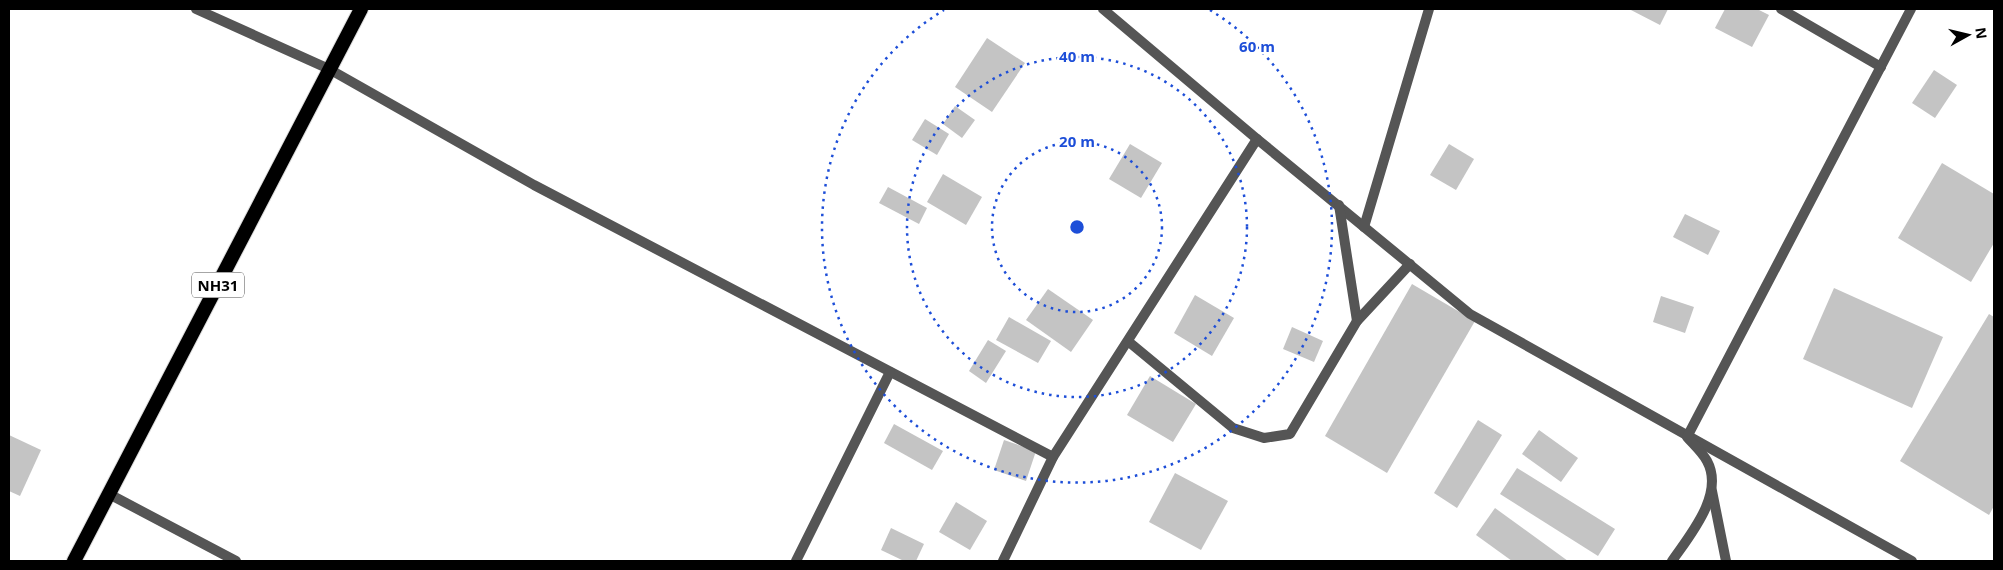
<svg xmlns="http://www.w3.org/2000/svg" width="2003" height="570" font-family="'Open Sans',sans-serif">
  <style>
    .building { fill: #c4c4c4 }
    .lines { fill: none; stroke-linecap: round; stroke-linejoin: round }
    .trunk-casing { stroke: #dbdbdb; stroke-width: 16 }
    .minor { stroke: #555; stroke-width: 10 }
    .trunk { stroke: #000; stroke-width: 14 }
    .ring { fill: none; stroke: #1d4ed8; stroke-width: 2.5; stroke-dasharray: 2.5 5 }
    .labels { text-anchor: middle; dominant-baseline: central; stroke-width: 4.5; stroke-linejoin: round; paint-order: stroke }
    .shield { fill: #fff; stroke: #4c4c4c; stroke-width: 1 }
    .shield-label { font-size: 15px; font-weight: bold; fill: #000 }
    .centre { fill: #1d4ed8; stroke: #fff; stroke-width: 2.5 }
    .ring-label { font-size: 15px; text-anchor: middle; font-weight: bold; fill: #1d4ed8; stroke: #fff; stroke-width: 4.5; stroke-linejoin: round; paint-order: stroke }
  </style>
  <rect width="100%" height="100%" fill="#fff"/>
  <g class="building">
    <path d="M 1629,9 L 1668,9 L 1660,25 Z"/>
    <path d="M 1725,9 L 1757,9 L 1769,15 L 1752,47 L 1715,28 Z"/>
    <path d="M 987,38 L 1025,63 L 992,112 L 955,87 Z"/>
    <path d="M 1934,70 L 1957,85 L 1935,118 L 1912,103 Z"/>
    <path d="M 955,106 L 975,120 L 962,138 L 943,124 Z"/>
    <path d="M 925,119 L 949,134 L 937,155 L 912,140 Z"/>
    <path d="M 1130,144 L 1162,163 L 1141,198 L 1109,179 Z"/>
    <path d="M 1449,144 L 1474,159 L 1456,190 L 1430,175 Z"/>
    <path d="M 1942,163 L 1994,194 L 1994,243 L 1971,282 L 1898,238 Z"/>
    <path d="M 943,174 L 982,197 L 966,225 L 927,202 Z"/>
    <path d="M 888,187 L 927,208 L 919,224 L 879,203 Z"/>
    <path d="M 1685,214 L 1720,231 L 1708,255 L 1673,237 Z"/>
    <path d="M 1412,284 L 1475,321 L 1387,473 L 1325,436 Z"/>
    <path d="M 1834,288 L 1943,337 L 1912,408 L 1803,359 Z"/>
    <path d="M 1048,289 L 1093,320 L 1071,352 L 1026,320 Z"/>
    <path d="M 1195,295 L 1234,318 L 1212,356 L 1174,333 Z"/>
    <path d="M 1661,296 L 1694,307 L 1685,333 L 1653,322 Z"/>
    <path d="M 1989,314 L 1994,317 L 1994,506 L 1989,515 L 1900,461 Z"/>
    <path d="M 1009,317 L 1051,341 L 1038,363 L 996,340 Z"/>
    <path d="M 1292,327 L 1323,341 L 1314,362 L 1283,349 Z"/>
    <path d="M 988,340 L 1006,351 L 986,383 L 969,371 Z"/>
    <path d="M 1150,376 L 1196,404 L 1173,442 L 1127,415 Z"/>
    <path d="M 1478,420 L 1502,435 L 1457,508 L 1434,493 Z"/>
    <path d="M 894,424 L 943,451 L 932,470 L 884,443 Z"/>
    <path d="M 1539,430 L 1578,458 L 1561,482 L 1522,454 Z"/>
    <path d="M 9,435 L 41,450 L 20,496 L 9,491 Z"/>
    <path d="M 1004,440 L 1036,451 L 1026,481 L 994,470 Z"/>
    <path d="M 1517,468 L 1615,529 L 1598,556 L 1500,494 Z"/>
    <path d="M 1175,473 L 1228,501 L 1201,550 L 1149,522 Z"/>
    <path d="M 956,502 L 987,521 L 970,550 L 939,532 Z"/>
    <path d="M 1495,508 L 1568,561 L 1512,561 L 1476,535 Z"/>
    <path d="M 891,528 L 924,544 L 916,561 L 904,561 L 881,550 Z"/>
  </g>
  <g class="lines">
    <defs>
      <path id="trunk" d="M 74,561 L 361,9"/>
    </defs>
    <use href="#trunk" class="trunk-casing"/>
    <g class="minor">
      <path d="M 196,9 L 329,69 L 534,185 L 1053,457"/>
      <path d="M 1103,9 L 1257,139 L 1470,314 L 1912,561"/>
      <path d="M 1781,9 L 1881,67"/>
      <path d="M 1339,205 L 1357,321"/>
      <path d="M 1364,227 L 1429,9"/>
      <path d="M 1129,342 L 1233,428 L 1264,438 L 1290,434 L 1357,321 L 1410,264"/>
      <path d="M 1712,491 L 1726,561"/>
      <path d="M 109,494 L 236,561"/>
      <path d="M 796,561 L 890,372"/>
      <path d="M 1003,561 L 1053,457 L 1257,139"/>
      <path d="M 1672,561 C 1690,535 1725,494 1707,461 C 1702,452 1693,444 1687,437 L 1911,9"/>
    </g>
    <use href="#trunk" class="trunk"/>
  </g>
  <g class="ring">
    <circle cx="1077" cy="227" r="85"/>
    <circle cx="1077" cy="227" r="170"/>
    <path d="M1210 10A255 255 0 1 1 944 10"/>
  </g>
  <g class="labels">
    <rect class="shield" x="192" y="272.5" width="52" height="25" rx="4"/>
    <g class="shield-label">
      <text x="218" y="285">NH31</text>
    </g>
  </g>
  <circle cx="1077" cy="227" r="8" class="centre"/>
  <g class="ring-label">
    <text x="1257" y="52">60 m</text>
    <text x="1077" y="62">40 m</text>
    <text x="1077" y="147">20 m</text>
  </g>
  <rect width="2003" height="570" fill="none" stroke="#000000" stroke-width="20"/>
  <g transform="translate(1968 35) rotate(82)" stroke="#ffffff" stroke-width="4" paint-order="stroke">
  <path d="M0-4L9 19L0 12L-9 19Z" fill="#000000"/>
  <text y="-8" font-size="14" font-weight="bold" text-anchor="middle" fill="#000000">N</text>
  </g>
</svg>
